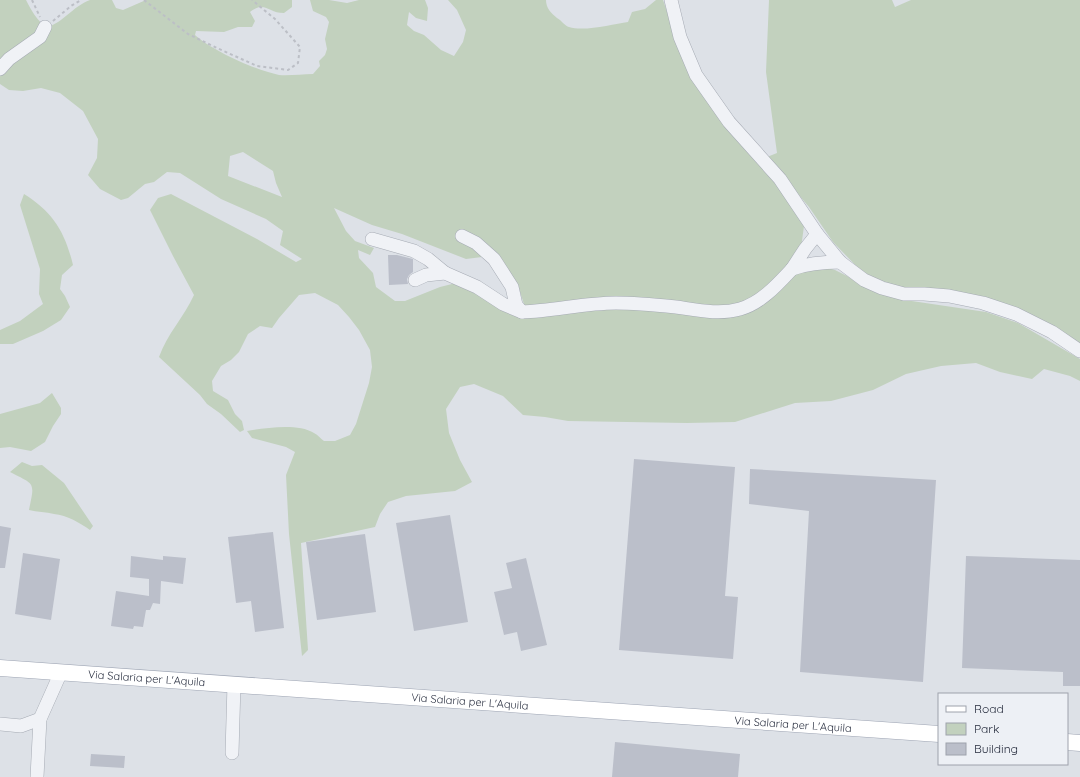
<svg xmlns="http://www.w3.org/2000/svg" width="1080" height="777" font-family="Quicksand,sans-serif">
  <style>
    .green { fill: #c2d1be; fill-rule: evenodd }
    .building { fill: #bbbfca }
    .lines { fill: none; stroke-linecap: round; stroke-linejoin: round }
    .minor-casing { stroke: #a6abb4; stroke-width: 14 }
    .major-casing { stroke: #9da4b3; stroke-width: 17 }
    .path { stroke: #bcbfc6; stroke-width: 2; stroke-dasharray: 3 3; stroke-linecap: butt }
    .minor { stroke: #f0f2f6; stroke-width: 13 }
    .major { stroke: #fff; stroke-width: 16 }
    .labels { text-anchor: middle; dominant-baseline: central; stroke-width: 4; stroke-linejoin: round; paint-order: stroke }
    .street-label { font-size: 11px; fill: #272d3e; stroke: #edf0f5 }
  </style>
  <rect width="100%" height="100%" fill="#dde1e7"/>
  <g class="green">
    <path d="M 0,0 L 26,0 C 31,10 37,21 47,27 C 63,23 73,6 90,0 C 96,0 105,0 112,0 L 116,8 L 123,10 L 146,0 L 292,0 L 292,7 L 284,13 C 268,13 265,0 250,12 L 255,21 L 252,27 L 238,27 L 224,32 L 196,31 L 195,35 C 213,51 255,70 279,75 C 289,76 302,74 313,74 L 320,66 L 319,61 L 325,55 L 327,49 L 325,39 L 329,22 L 326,17 L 313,11 L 310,0 L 329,0 L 347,3 L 359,0 L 425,0 L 428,8 L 427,21 L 416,18 L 409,12 L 407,25 L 414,31 L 424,35 L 441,50 L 454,56 L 463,42 L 466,30 L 457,10 L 448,0 L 546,0 C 546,8 551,13 557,18 C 561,20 565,26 569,27 C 584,32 613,24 628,22 L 632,12 L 645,9 L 656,0 L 663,0 L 678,44 L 715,112 L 733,136 L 747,149 L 783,189 L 796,210 L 804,226 L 801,248 L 795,259 L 835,270 L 847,276 L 859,284 L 905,300 L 986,312 L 1018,323 L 1080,359 L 1080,381 L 1070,376 L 1044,369 L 1032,379 L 1000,372 L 976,363 L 941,366 L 906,374 L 873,390 L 831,401 L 795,403 L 735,422 L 687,423 L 568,421 L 545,417 L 523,415 L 503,396 L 474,384 L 460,387 L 446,409 L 449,433 L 460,460 L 472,482 L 455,491 L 406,496 L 388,502 L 380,514 L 375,527 L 301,543 L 308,650 L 302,656 L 289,534 L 286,475 L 295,452 L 286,447 L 252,438 L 247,431 C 265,428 298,423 314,433 C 318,435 321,439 324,441 L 335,441 L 350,435 L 356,424 L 369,383 L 372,367 L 370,350 L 359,330 L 349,317 L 338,305 L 315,293 L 299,295 L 279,318 L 272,328 L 260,326 L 248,334 L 239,352 L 231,360 L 221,366 L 212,381 L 213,391 L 228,400 L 235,414 L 242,421 L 244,430 L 240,432 L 221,414 L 207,404 L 200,395 L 159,357 C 167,334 184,317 194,295 L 173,256 L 150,210 L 158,198 L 171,194 L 257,239 L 296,262 L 302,259 L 280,245 L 283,231 L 266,219 L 221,199 L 180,173 L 167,172 L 154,182 L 145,184 L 128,198 L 121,200 L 100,189 L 88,175 L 97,158 L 98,139 L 83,111 L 60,93 L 41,88 L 23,91 L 9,90 L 0,84 ZM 243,152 L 273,171 L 276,183 L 282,197 L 228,176 L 230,156 ZM 334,208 L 372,225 L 402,234 L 466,259 L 482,257 L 519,289 L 525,307 L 460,282 L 440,287 L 405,301 L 395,301 L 376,287 L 373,273 L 359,258 L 358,250 L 370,255 L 374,248 L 355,241 L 346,231 Z"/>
    <path d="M 769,0 L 892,0 L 895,7 L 911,0 L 1080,0 L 1080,346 L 1003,307 L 887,285 L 863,273 L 833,242 L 809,207 L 767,157 L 777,153 L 766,72 Z"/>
    <path d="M 24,194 C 53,212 65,232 73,265 L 62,275 L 60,289 L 65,296 L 70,307 L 61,320 L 43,331 L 13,344 L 0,344 L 0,330 L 20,321 L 43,304 L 39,294 L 40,269 L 20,205 Z"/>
    <path d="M 52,393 L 61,408 L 61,414 L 53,426 L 45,442 L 31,451 L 10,447 L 0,448 L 0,414 L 40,403 Z"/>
    <path d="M 22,462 L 32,466 L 42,465 L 64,483 L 93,526 L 90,530 C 80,523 67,515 54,514 C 46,512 37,512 29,510 C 35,481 35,485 10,472 Z"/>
  </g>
  <g class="building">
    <path d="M 388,255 L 397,255 L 413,259 L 413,272 L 409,275 L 407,279 L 408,284 L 389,285 Z"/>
    <path d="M 634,459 L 735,467 L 725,596 L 738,597 L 733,659 L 619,650 Z"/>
    <path d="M 750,469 L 936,480 L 923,682 L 800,672 L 809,511 L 749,504 Z"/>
    <path d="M 450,515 L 468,622 L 414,631 L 396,523 Z"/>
    <path d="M 0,526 L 11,528 L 5,568 L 0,568 Z"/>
    <path d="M 273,532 L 284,628 L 255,632 L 251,601 L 236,603 L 228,537 Z"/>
    <path d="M 365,534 L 376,612 L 317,620 L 306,542 Z"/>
    <path d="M 23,553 L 60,559 L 51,620 L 15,614 Z"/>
    <path d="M 131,556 L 163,560 L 163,556 L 186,558 L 183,584 L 161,581 L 160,604 L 153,603 L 150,610 L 146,610 L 143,627 L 134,626 L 133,629 L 111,626 L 116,591 L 149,596 L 149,579 L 130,577 Z"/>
    <path d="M 966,556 L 1080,560 L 1080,686 L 1063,686 L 1063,672 L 962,668 Z"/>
    <path d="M 526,558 L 547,645 L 521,651 L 517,632 L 504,635 L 494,592 L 512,588 L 506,563 Z"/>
    <path d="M 615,742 L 740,754 L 738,777 L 612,777 Z"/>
    <path d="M 91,754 L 125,756 L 124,768 L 90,766 Z"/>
  </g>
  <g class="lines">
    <defs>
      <g id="minor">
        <path d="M 671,0 L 680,37 L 696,75 L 729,122 L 780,179 L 817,234 L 840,262 L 864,280 L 882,288 L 904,294 L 924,294 L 949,296 L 983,303 L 1016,314 L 1052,332 L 1080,351"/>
        <path d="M 0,69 L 9,59 L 40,37 L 45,27"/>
        <path d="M 817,234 L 805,249 L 792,269 C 809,263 823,262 840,262"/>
        <path d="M 462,236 L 476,243 L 494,259 L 512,287 L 516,305 L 522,312 C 554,311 584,303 616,303 C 636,303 656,305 676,307 C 697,310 719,315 740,309 C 761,303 777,285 792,269"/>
        <path d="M 372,239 L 414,251 L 428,259 L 445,273"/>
        <path d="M 415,280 L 426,275 L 445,273 L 477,287 L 503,304 L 522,312"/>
        <path d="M 0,724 L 21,726 L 40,719"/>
        <path d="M 232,753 L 234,684"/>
        <path d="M 37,777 L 40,719 L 61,672"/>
      </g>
      <g id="major">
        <path id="s1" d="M 0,668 C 313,689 626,714 939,734"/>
        <path d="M 1067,742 L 1080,743"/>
      </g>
    </defs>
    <use href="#minor" class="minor-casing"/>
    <use href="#major" class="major-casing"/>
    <g class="path">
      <path d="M 32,0 L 40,17"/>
      <path d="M 144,0 L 188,34 L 217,48 L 257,66 L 288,70 L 298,63 L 300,47 L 275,19 L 252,0"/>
      <path d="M 53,21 L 71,6 L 81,0"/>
    </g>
    <use href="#minor" class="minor"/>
    <use href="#major" class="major"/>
  </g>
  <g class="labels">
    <g class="street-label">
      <text stroke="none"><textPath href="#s1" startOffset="147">Via Salaria per L'Aquila</textPath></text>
      <text stroke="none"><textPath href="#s1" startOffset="471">Via Salaria per L'Aquila</textPath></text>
      <text stroke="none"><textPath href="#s1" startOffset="795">Via Salaria per L'Aquila</textPath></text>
    </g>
  </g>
  <rect x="938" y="693" width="130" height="72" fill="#edf0f5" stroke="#9ea2ac"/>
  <rect x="946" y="706" width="20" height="6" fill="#ffffff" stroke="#9ea2ac"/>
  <text x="974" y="713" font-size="12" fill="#272d3e">Road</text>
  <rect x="946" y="723" width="20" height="12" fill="#c2d1be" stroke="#9ea2ac"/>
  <text x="974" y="733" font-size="12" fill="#272d3e">Park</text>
  <rect x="946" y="743" width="20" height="12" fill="#bbbfca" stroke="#9ea2ac"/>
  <text x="974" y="753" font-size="12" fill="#272d3e">Building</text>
</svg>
